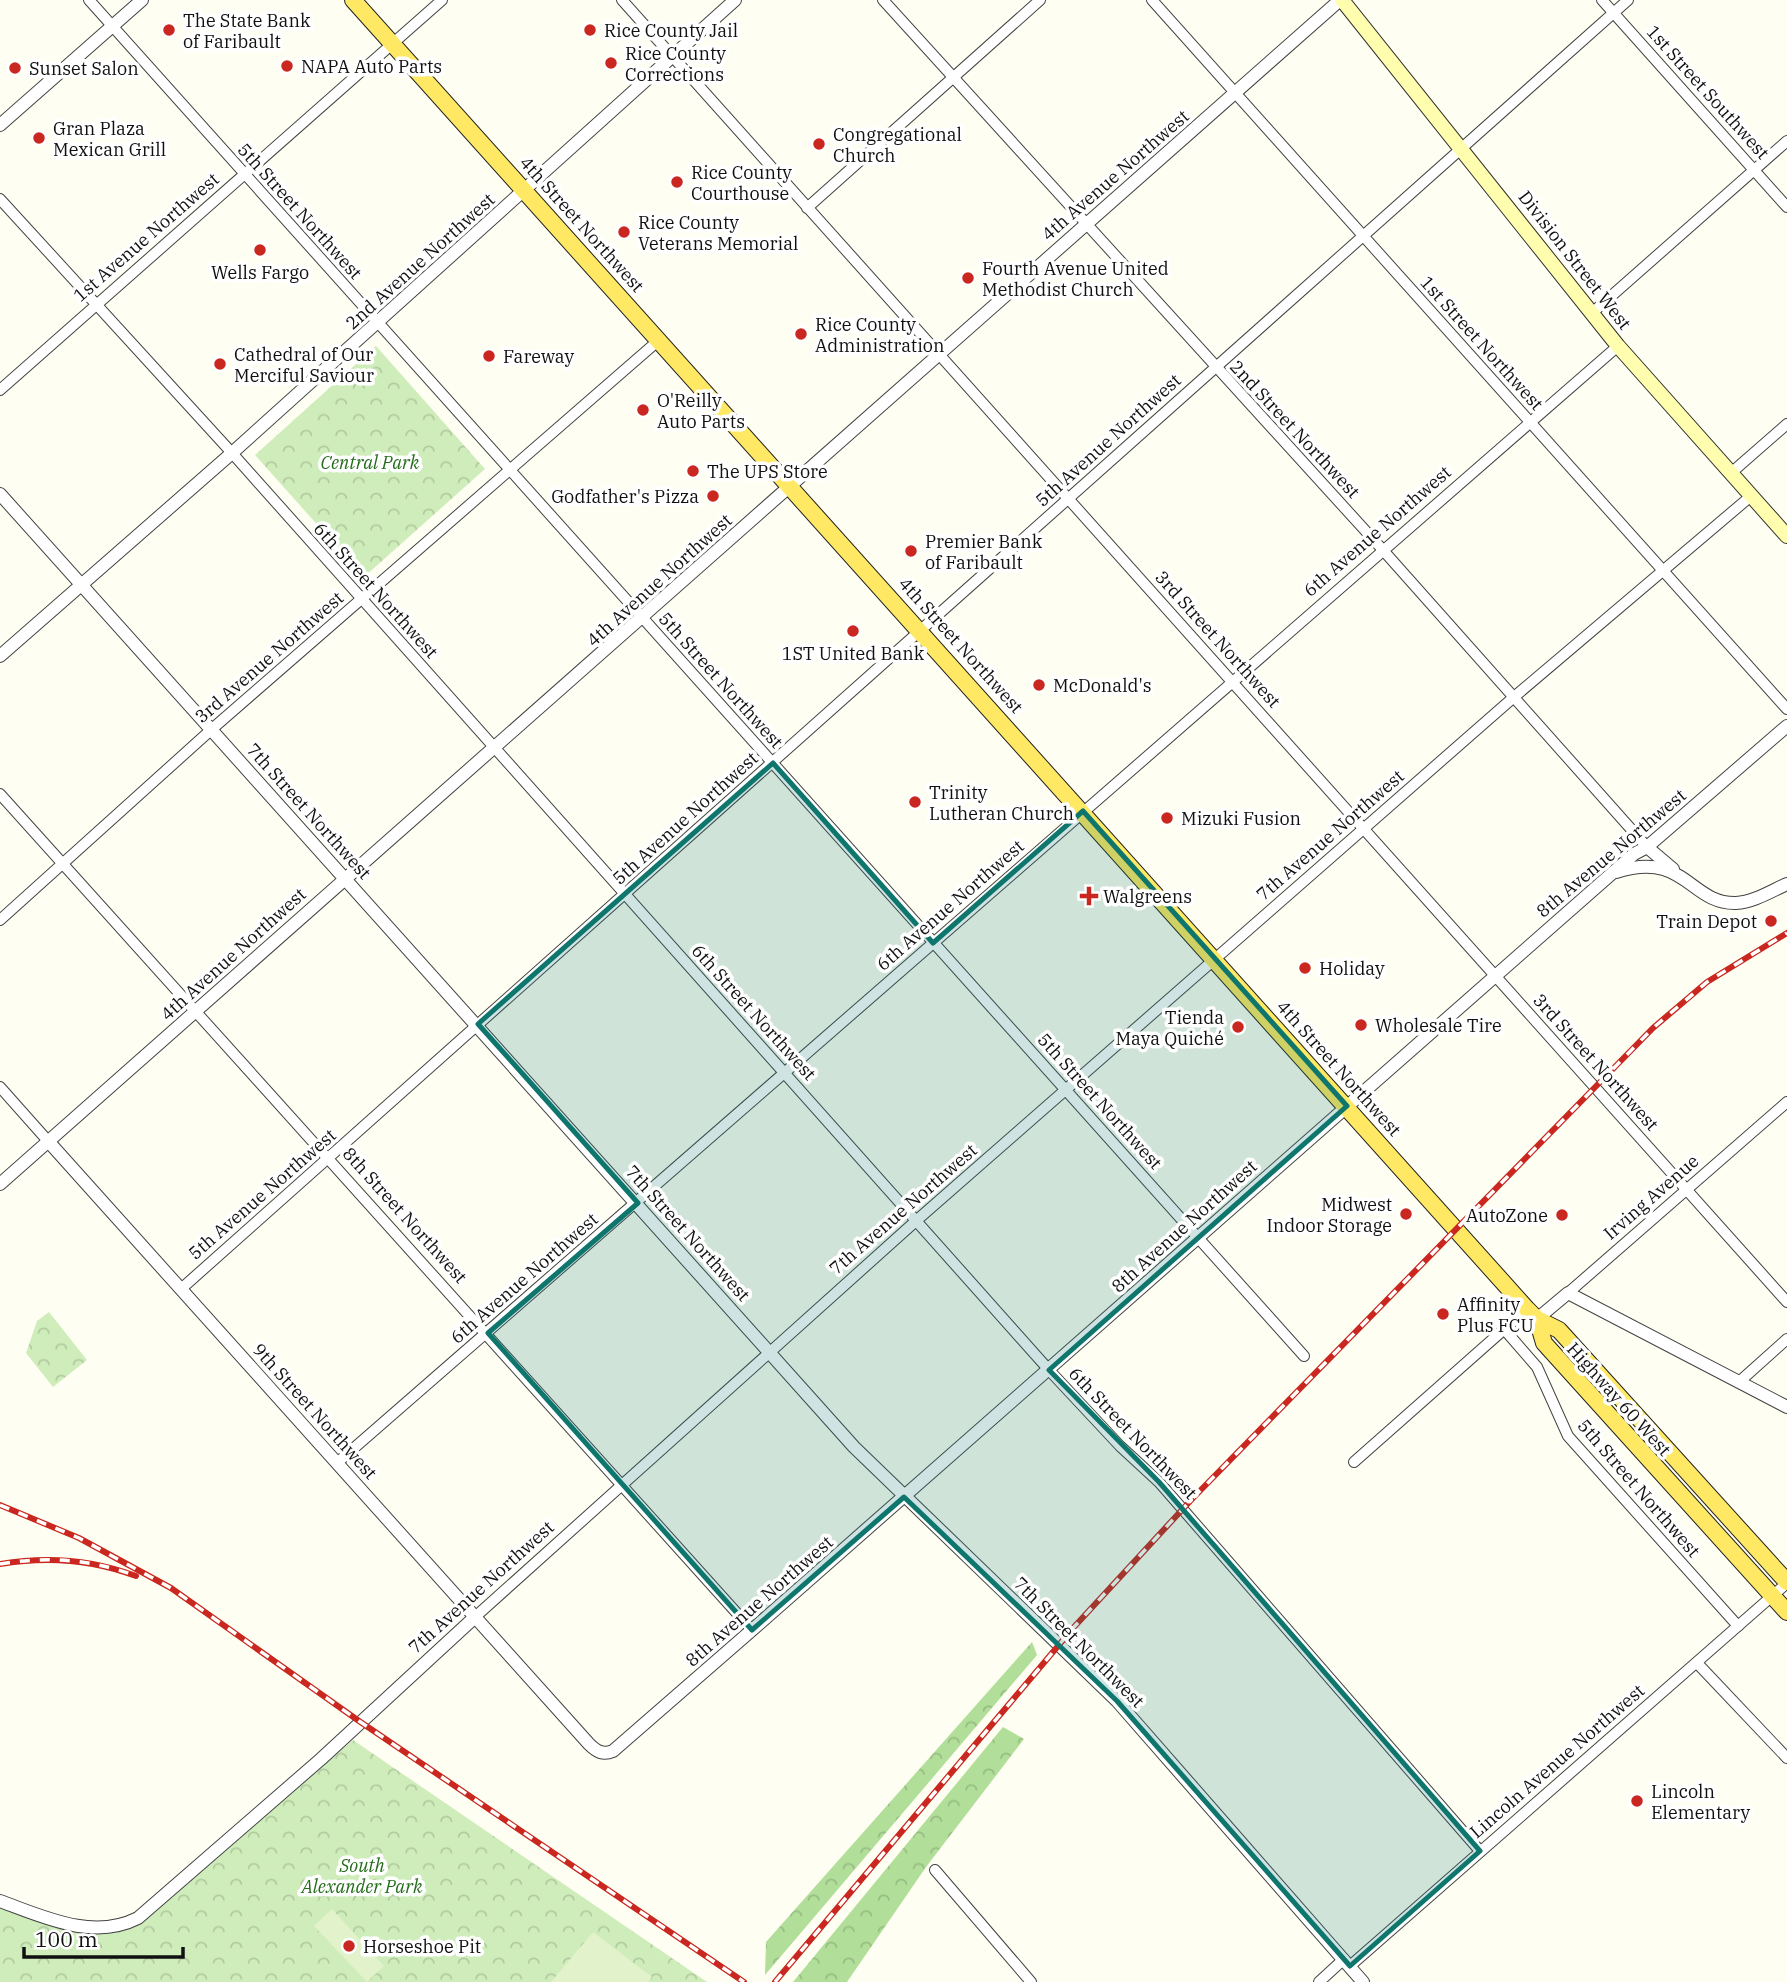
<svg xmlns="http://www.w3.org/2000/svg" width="1787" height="1982" font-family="'IBM Plex Serif',serif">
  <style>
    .forest { fill: url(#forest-crowns) }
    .park { fill: url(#park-crowns) }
    .pitch { fill: #e2f3cc }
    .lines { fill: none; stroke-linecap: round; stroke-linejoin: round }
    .minor-casing { stroke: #434343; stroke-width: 12 }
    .tertiary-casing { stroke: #434343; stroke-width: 14 }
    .secondary-casing { stroke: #323232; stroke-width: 16 }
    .primary-casing { stroke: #212121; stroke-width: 18 }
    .minor { stroke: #fff; stroke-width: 10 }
    .tertiary { stroke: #fff; stroke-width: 12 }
    .secondary { stroke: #fffeae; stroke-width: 14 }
    .primary { stroke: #ffe863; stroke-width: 16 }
    .rail-casing { stroke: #c9271f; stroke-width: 6 }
    .rail { stroke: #fff; stroke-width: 3.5; stroke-dasharray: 10; stroke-linecap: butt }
    .marked { fill: #0f766e; fill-opacity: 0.2; stroke: #0f766e; stroke-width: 5; stroke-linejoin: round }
    .poi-dot { fill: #c9271f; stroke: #fff; stroke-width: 2.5 }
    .labels { text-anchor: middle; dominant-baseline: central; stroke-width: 7; stroke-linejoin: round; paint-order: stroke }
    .poi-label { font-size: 18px; fill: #101010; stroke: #fff; text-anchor: start }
    .street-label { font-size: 18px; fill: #101010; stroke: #fff }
    .park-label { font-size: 18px; font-style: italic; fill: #256d1b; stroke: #fff }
  </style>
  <defs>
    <pattern id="forest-crowns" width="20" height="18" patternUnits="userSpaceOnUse" patternTransform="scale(1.75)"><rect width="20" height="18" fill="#b1de98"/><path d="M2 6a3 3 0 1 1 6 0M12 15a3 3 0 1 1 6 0" fill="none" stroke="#97bd82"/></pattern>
    <pattern id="park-crowns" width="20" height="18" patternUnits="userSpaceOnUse" patternTransform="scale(1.75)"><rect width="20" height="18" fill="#cfedba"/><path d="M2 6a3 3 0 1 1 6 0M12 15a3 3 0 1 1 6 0" fill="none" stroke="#b1ca9f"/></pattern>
  </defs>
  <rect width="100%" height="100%" fill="#fffef3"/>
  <g class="forest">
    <path d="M 1032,1642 L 1037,1655 L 765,1975 L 766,1942 Z"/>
    <path d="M 1003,1727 L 1024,1739 L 926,1867 L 847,1982 L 793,1982 Z"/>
  </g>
  <g class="park">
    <path d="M 376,346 L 485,469 L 364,577 L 255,455 Z"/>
    <path d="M 49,1312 L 87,1360 L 53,1387 L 26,1353 L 37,1321 Z"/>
    <path d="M 353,1740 L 707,1982 L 0,1982 L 0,1907 C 43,1922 90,1946 134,1926 Z"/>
  </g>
  <g class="pitch">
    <path d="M 332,1909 L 384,1966 L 367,1982 L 314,1926 Z"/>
    <path d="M 593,1932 L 652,1977 L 648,1982 L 551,1982 Z"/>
  </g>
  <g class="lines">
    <defs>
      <g id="minor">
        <path d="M 89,0 L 1304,1356"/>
        <path d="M 622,0 L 1787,1302"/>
        <path d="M 883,0 L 1382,549 L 1647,847"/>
        <path d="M 1152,0 L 1787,709"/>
        <path d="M 1602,0 L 1787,207"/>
        <path d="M 0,199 L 232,453 L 1049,1370 L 1120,1446 L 1159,1482 L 1480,1851"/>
        <path d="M 807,208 L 1040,0"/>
        <path d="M 1592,313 L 1787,141"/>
        <path d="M 0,390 L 442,0"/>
        <path d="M 1731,473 L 1787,424"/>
        <path d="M 0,794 L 752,1630"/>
        <path d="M 0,920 L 212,729 L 659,340"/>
        <path d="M 0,1087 L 48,1141"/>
        <path d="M 181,1289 L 1628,0"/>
        <path d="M 1568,1293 L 1787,1102"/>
        <path d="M 1504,1329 L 1537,1367 L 1568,1436 L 1738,1626"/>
        <path d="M 1739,1382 L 1787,1339"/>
        <path d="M 338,1462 L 1618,346"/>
        <path d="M 1354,1462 L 1527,1309"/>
        <path d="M 475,1617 L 917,1220 L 1514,697 L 1751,496"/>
        <path d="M 1697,1663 L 1787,1758"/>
        <path d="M 935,1870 L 1031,1982"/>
        <path d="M 1350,1966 L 1787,1583"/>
        <path d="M 1319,1982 L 1344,1959"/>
      </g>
      <g id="tertiary">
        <path d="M 0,125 L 142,0"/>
        <path d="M 0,494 L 854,1447 L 1117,1701 L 1363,1982"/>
        <path d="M 0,656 L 232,453 L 735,0"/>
        <path d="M 1647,847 L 1673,869"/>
        <path d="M 1616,872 C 1686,850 1689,904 1736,903 C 1754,902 1771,891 1787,884"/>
        <path d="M 48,1141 L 589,1744 C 597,1752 603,1755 613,1751 L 752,1630 L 1634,854 L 1647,847 L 1787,726"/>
        <path d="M 0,1184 L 1340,0"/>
        <path d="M 1537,1319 L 1568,1293 L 1787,1407"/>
        <path d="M 0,1901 C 44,1917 93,1941 138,1918 L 321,1759 L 475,1617"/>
      </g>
      <path id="secondary" d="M 1342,0 L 1618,346 L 1787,536"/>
      <g id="primary">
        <path d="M 353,0 L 1527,1309 L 1537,1319 L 1559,1330 L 1787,1582"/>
        <path d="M 1537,1319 L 1544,1343 L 1787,1612"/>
      </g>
    </defs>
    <use href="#minor" class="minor-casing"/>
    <use href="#tertiary" class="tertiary-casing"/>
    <use href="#secondary" class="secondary-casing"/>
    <use href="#primary" class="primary-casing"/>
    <use href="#minor" class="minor"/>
    <use href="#tertiary" class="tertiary"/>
    <use href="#secondary" class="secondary"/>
    <use href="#primary" class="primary"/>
    <defs>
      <g id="rail">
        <path d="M 0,1505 L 79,1538 L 171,1588 L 359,1721 L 744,1982"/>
        <path d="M 0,1564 C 47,1556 91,1559 136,1576"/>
        <path d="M 775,1982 L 1074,1627 L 1192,1499 L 1653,1028 L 1707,982 L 1787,933"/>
      </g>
    </defs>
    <use href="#rail" class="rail-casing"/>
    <use href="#rail" class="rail"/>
  </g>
  <path class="marked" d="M 773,763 L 933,943 L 1083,811 L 1347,1106 L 1049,1370 L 1159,1482 L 1480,1851 L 1350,1966 L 1117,1701 L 904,1497 L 752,1630 L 488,1333 L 638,1203 L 478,1024 Z"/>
  <g class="poi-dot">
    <circle cx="169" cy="30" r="7"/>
    <circle cx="590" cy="30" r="7"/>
    <circle cx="611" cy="63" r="7"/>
    <circle cx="287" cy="66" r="7"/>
    <circle cx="15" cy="68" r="7"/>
    <circle cx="39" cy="138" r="7"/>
    <circle cx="819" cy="144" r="7"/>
    <circle cx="677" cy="182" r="7"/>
    <circle cx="624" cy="232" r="7"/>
    <circle cx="260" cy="250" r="7"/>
    <circle cx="968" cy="278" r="7"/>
    <circle cx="801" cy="334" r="7"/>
    <circle cx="489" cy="356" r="7"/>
    <circle cx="220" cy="364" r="7"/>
    <circle cx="643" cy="410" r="7"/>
    <circle cx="693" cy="471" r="7"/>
    <circle cx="713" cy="496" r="7"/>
    <circle cx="911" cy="551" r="7"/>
    <circle cx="853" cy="631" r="7"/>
    <circle cx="1039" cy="685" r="7"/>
    <circle cx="915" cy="802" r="7"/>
    <circle cx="1167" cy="818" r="7"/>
    <path d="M1085.5 885.5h7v7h7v7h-7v7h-7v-7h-7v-7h7z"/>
    <circle cx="1771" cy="921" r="7"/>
    <circle cx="1305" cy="968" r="7"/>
    <circle cx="1361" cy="1025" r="7"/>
    <circle cx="1238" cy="1027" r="7"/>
    <circle cx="1406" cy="1214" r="7"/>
    <circle cx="1562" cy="1215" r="7"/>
    <circle cx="1443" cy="1314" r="7"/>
    <circle cx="1637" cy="1801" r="7"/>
    <circle cx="349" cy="1946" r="7"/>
  </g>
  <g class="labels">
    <g class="poi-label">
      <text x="183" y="20">The State Bank<tspan x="183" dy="21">of Faribault</tspan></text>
      <text x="604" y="30">Rice County Jail</text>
      <text x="625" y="53">Rice County<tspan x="625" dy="21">Corrections</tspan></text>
      <text x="301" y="66">NAPA Auto Parts</text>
      <text x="29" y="68">Sunset Salon</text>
      <text x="53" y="128">Gran Plaza<tspan x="53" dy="21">Mexican Grill</tspan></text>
      <text x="833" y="134">Congregational<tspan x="833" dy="21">Church</tspan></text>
      <text x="691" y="172">Rice County<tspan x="691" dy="21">Courthouse</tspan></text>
      <text x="638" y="222">Rice County<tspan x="638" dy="21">Veterans Memorial</tspan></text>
      <text x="982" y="268">Fourth Avenue United<tspan x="982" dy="21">Methodist Church</tspan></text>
      <text x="260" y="272" text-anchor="middle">Wells Fargo</text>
      <text x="815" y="324">Rice County<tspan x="815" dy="21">Administration</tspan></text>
      <text x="234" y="354">Cathedral of Our<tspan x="234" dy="21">Merciful Saviour</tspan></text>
      <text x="503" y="356">Fareway</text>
      <text x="657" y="400">O'Reilly<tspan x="657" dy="21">Auto Parts</tspan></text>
      <text x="707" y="471">The UPS Store</text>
      <text x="699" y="496" text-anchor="end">Godfather's Pizza</text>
      <text x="925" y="541">Premier Bank<tspan x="925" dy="21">of Faribault</tspan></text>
      <text x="853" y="653" text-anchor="middle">1ST United Bank</text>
      <text x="1053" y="685">McDonald's</text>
      <text x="929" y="792">Trinity<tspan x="929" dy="21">Lutheran Church</tspan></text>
      <text x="1181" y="818">Mizuki Fusion</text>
      <text x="1103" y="896">Walgreens</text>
      <text x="1757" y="921" text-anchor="end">Train Depot</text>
      <text x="1319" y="968">Holiday</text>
      <text x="1224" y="1017" text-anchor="end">Tienda<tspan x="1224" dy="21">Maya Quiché</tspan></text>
      <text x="1375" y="1025">Wholesale Tire</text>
      <text x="1392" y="1204" text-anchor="end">Midwest<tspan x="1392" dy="21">Indoor Storage</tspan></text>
      <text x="1548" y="1215" text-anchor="end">AutoZone</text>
      <text x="1457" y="1304">Affinity<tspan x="1457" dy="21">Plus FCU</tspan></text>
      <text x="1651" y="1791">Lincoln<tspan x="1651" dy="21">Elementary</tspan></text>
      <text x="363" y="1946">Horseshoe Pit</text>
    </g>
    <g class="street-label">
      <text transform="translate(1708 92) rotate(48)">1st Street Southwest</text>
      <text transform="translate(1115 175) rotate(-41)">4th Avenue Northwest</text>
      <text transform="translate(300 211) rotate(48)">5th Street Northwest</text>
      <text transform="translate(582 224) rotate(48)">4th Street Northwest</text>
      <text transform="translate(146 237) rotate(-41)">1st Avenue Northwest</text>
      <text transform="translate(1575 260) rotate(52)">Division Street West</text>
      <text transform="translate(420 261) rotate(-42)">2nd Avenue Northwest</text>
      <text transform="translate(1482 343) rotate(48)">1st Street Northwest</text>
      <text transform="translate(1295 429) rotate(47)">2nd Street Northwest</text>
      <text transform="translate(1108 440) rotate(-42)">5th Avenue Northwest</text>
      <text transform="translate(1377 531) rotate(-41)">6th Avenue Northwest</text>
      <text transform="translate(659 580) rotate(-42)">4th Avenue Northwest</text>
      <text transform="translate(376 590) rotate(48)">6th Street Northwest</text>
      <text transform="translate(1218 639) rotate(48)">3rd Street Northwest</text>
      <text transform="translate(961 645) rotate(48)">4th Street Northwest</text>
      <text transform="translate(269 657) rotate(-41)">3rd Avenue Northwest</text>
      <text transform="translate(721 680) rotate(48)">5th Street Northwest</text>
      <text transform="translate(309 811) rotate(48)">7th Street Northwest</text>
      <text transform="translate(685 818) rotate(-42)">5th Avenue Northwest</text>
      <text transform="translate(1330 835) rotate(-41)">7th Avenue Northwest</text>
      <text transform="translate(1611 853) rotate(-40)">8th Avenue Northwest</text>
      <text transform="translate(950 905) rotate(-41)">6th Avenue Northwest</text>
      <text transform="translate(233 954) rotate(-42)">4th Avenue Northwest</text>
      <text transform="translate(754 1012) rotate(48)">6th Street Northwest</text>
      <text transform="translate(1596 1062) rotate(48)">3rd Street Northwest</text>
      <text transform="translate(1339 1068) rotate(48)">4th Street Northwest</text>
      <text transform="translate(1100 1101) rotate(48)">5th Street Northwest</text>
      <text transform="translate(262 1194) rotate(-41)">5th Avenue Northwest</text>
      <text transform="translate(1651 1197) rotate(-41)">Irving Avenue</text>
      <text transform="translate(903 1209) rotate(-41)">7th Avenue Northwest</text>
      <text transform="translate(405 1215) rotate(48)">8th Street Northwest</text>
      <text transform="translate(1184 1226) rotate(-42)">8th Avenue Northwest</text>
      <text transform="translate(688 1233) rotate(48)">7th Street Northwest</text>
      <text transform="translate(524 1278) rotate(-41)">6th Avenue Northwest</text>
      <text transform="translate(1619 1399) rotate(48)">Highway 60 West</text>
      <text transform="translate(315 1411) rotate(48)">9th Street Northwest</text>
      <text transform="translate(1133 1433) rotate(46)">6th Street Northwest</text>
      <text transform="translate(1639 1488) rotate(49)">5th Street Northwest</text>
      <text transform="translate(481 1587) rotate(-42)">7th Avenue Northwest</text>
      <text transform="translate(759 1601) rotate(-41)">8th Avenue Northwest</text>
      <text transform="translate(1079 1642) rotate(45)">7th Street Northwest</text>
      <text transform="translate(1557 1761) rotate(-41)">Lincoln Avenue Northwest</text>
    </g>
    <g class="park-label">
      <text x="370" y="462">Central Park</text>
      <text x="362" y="1865">South<tspan x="362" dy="21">Alexander Park</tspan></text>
    </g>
  </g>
  <path d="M24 1947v10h159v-10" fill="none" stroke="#101010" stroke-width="3.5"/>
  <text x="35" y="1947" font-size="21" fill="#101010" stroke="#ffffff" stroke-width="5" paint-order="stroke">100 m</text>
</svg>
